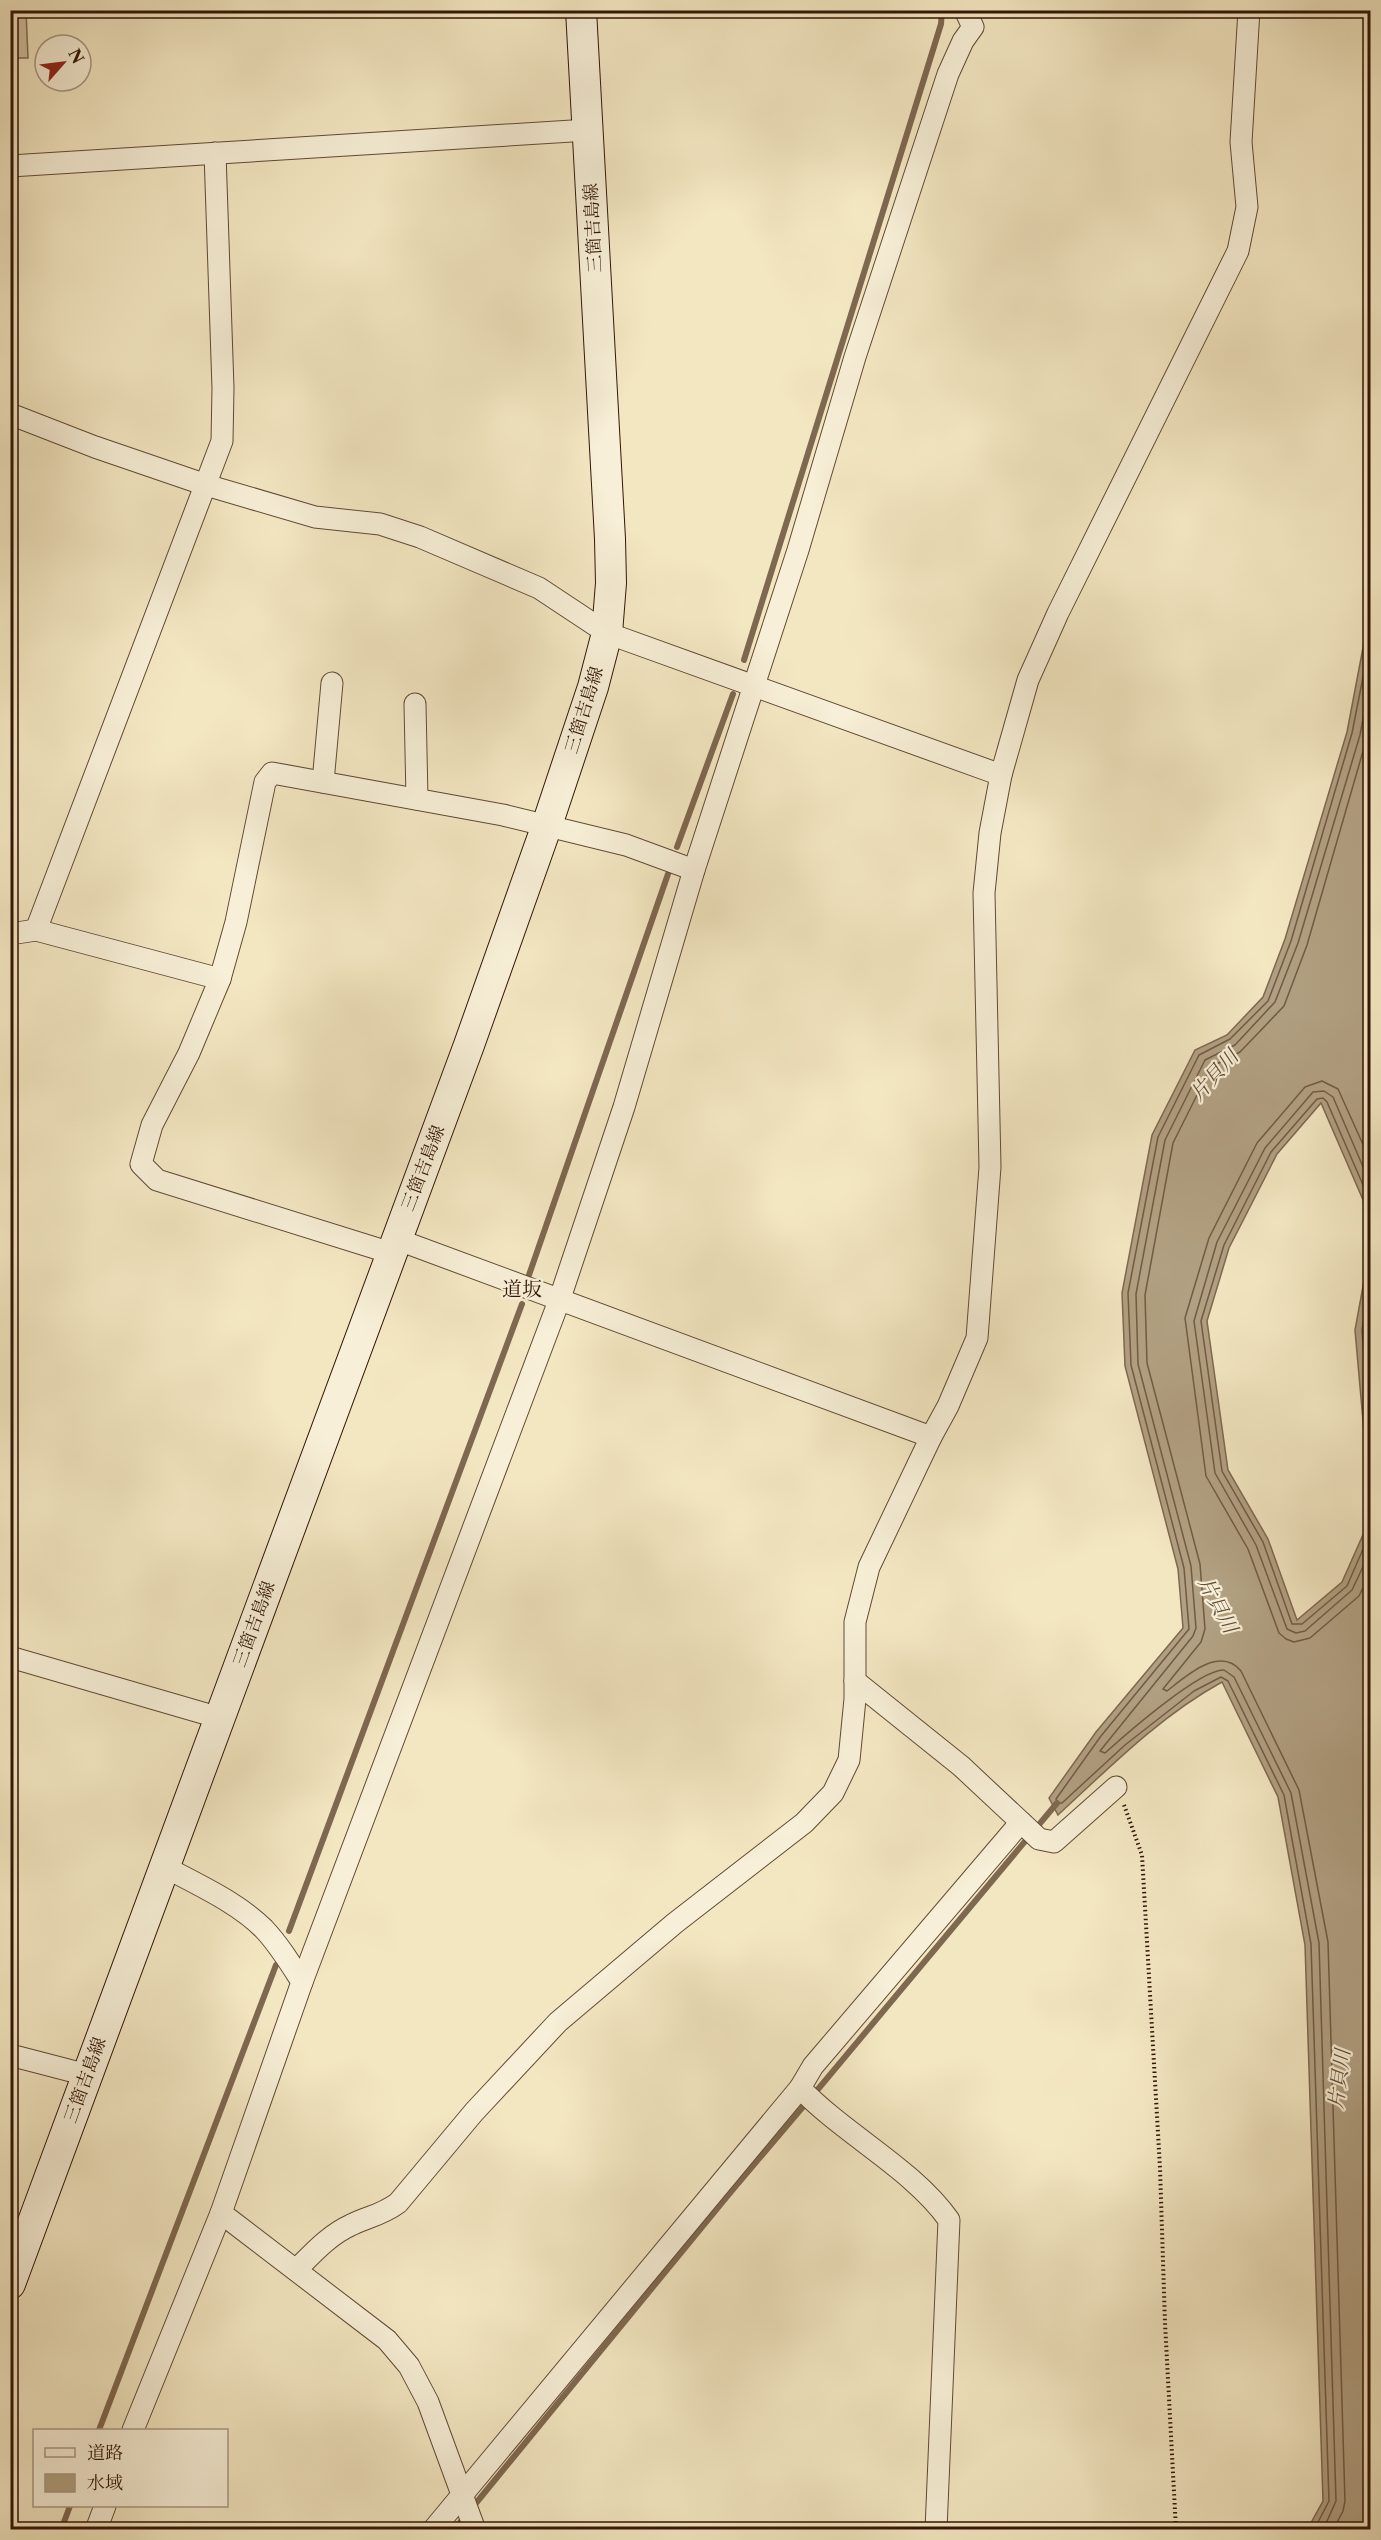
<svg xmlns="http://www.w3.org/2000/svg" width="1381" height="2540" font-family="'Libre Caslon Text','Noto Serif JP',serif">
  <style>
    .green { fill: #d2c3a2; stroke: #826c54; stroke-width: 1.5 }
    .water { fill: #b1a082; stroke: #7e6850; stroke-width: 1.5 }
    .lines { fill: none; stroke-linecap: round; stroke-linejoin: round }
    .shore { stroke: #725a44; stroke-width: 1.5 }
    .stream { stroke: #7e6850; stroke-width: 6 }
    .street-casing { stroke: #624a34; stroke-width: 23 }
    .secondary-casing { stroke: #321505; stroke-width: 32 }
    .path { stroke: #321505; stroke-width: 4; stroke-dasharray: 1.5 3; stroke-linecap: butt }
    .street { stroke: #f7efd7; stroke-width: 21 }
    .secondary { stroke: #f7efd7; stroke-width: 30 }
    .labels { text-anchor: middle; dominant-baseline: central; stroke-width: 4.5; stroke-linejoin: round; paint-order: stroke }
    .street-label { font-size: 18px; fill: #321505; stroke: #f7efd7 }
    .water-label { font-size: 20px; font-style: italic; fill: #654d37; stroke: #f7efd7 }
    .neighbourhood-label { font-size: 20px; fill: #321505; stroke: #f7efd7 }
  </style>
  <rect width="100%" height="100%" fill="#f3e7c2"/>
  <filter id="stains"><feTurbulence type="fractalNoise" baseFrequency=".00333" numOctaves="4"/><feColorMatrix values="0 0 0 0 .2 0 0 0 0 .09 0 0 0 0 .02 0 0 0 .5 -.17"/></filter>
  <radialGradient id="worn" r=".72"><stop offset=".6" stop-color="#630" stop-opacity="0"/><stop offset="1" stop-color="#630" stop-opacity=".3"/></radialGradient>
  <path class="green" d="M 10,11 L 26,11 L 28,58 L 11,58 Z"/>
  <g class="water">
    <path d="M 1370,458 L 1370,535 L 1365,474 Z"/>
    <path d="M 1370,611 L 1370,1216 L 1321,1103 L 1277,1154 L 1229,1248 L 1207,1321 L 1228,1470 L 1268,1539 L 1297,1620 L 1342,1582 L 1370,1519 L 1370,2529 L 1307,2530 L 1323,2501 L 1305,1945 L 1278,1797 L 1222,1682 C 1160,1716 1109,1768 1058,1815 L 1049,1798 L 1096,1732 L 1183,1628 L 1178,1569 L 1125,1366 L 1122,1293 L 1152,1135 L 1195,1050 L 1227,1035 L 1263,997 L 1285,939 L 1347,732 Z"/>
    <path d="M 1370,1248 L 1370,1500 L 1355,1330 Z"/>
  </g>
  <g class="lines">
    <g class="shore">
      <path d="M 1370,1160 L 1338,1089 L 1322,1081 L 1305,1087 L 1257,1143 L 1209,1238 L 1185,1318 L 1206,1476 L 1248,1549 L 1279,1633 L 1286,1639 L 1294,1642 L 1310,1638 L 1359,1596 L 1370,1573"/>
      <path d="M 1370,1183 L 1333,1097 L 1324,1091 L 1313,1092 L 1265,1148 L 1217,1242 L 1194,1321 L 1215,1473 L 1256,1545 L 1287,1629 L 1296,1633 L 1305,1631 L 1352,1590 L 1370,1552"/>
      <path d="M 1370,1201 L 1327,1102 L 1323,1098 L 1317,1099 L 1271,1152 L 1224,1245 L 1201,1321 L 1222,1471 L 1263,1542 L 1292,1624 L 1302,1624 L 1347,1586 L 1370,1533"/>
      <path d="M 1370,1281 L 1362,1330 L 1370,1432"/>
      <path d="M 1314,2530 L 1329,2501 L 1311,1944 L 1284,1795 L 1228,1681 L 1221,1677 L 1194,1691 L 1125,1745 L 1062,1803 L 1058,1803 L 1056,1799 L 1101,1736 L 1189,1629 L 1184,1568 L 1131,1365 L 1128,1293 L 1158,1137 L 1199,1055 L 1230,1039 L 1268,1001 L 1291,941 L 1352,733 L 1370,642"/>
      <path d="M 1323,2530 L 1336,2501 L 1319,1943 L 1291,1793 L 1234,1677 L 1224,1670 C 1200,1669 1125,1735 1105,1753 L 1100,1751 L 1193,1636 L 1196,1628 L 1191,1566 L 1138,1364 L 1136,1294 L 1165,1140 L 1205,1060 L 1235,1045 L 1275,1002 L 1298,943 L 1360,735 L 1370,681"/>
      <path d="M 1333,2530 L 1343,2511 L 1345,2501 L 1328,1942 L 1299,1790 L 1241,1671 C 1220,1645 1186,1676 1167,1691 L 1163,1689 L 1201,1642 L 1205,1629 L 1200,1564 L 1147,1363 L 1145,1295 L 1173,1143 L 1211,1067 L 1240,1052 L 1284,1006 L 1307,945 L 1370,727"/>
    </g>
    <g class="stream">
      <path d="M 744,660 L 941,24 L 942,10"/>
      <path d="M 677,847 L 733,694"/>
      <path d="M 529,1275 L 668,874"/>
      <path d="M 289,1931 L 522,1304"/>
      <path d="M 814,2094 L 1057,1803"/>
      <path d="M 99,2430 L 276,1965"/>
      <path d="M 472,2508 L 729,2194 L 807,2102"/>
      <path d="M 61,2530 L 70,2506"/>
      <path d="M 454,2530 L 465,2516"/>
    </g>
    <defs>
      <g id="street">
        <path d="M 10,166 L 588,130"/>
        <path d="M 10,414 L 95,447 L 206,485 L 315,517 L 380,524 L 420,537 L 539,588 L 607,633 L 1001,775"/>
        <path d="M 415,704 L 417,799"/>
        <path d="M 323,782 L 332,683"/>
        <path d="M 36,930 L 222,441 L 223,388 L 215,153"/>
        <path d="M 10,934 L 36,930 L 220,979"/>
        <path d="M 396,1239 L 931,1437"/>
        <path d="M 391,1253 L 157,1180 L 141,1164 L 152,1125 L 189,1053 L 220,979 L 236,922 L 265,782 L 272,773 L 503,815 L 626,845 L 694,870"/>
        <path d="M 10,1657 L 220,1718"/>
        <path d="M 855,1681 L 961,1766 L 1039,1839 L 1054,1842 L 1116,1787"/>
        <path d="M 165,1867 C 198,1885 237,1902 264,1929 C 279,1945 290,1963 302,1982 L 221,2213 L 387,2340 L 409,2366 L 428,2402 L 475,2530"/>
        <path d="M 302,1982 L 559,1301 L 624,1107 L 694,870 L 798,550 L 855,357 L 948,74 L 963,41 L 973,27 L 965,10"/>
        <path d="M 10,2055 L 87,2075"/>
        <path d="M 296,2270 C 313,2253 329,2235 351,2225 C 369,2216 380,2216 398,2203 L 474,2112 L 558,2022 L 675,1923 L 804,1823 L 833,1793 L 849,1760 L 855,1699 L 855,1622 L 869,1567 L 931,1437 L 948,1406 L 977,1338 L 990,1167 L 984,893 L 990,833 L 1001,775 L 1028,680 L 1058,613 L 1238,251 L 1247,207 L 1241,142 L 1249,10"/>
        <path d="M 133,2430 L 221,2213"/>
        <path d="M 96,2530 L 105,2506"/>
        <path d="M 433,2530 L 800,2088"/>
        <path d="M 936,2530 L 949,2220 C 913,2169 845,2135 800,2088 L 813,2066 L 1021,1822"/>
      </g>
      <path id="secondary" d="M 10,2284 L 469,1045 L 547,825 L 593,687 L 607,633 L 611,583 L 610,539 L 581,10"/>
    </defs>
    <use href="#street" class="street-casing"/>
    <use href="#secondary" class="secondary-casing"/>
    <path class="path" d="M 1124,1805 L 1142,1855 L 1160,2168 L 1165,2323 L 1176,2530"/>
    <use href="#street" class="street"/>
    <use href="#secondary" class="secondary"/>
  </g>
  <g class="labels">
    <g class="street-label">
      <text transform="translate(593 228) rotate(-93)">三箇吉島線</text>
      <text transform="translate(584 710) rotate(-73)">三箇吉島線</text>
      <text transform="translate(423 1168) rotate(-69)">三箇吉島線</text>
      <text transform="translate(254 1624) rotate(-70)">三箇吉島線</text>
      <text transform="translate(85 2080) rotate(-70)">三箇吉島線</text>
    </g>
    <g class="water-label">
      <text transform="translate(1214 1075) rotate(-48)">片貝川</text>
      <text transform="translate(1218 1605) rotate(62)">片貝川</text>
      <text transform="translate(1339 2079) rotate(-83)">片貝川</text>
    </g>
    <g class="neighbourhood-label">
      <text x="522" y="1289">道坂</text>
    </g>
  </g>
  <rect width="1381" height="2540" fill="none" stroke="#f3e7c2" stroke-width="36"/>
  <rect x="12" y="12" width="1357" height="2516" fill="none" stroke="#321505" stroke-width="3"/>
  <rect x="18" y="18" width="1345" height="2504" fill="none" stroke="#321505" stroke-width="1.5"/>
  <rect x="33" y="2429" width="195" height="78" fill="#f7efd7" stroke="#a89883" stroke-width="1.5"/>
  <rect x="45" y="2448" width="30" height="9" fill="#f7efd7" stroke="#a89883" stroke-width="1.5"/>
  <text x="87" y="2459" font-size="18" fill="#321505">道路</text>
  <rect x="45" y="2474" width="30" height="18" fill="#b1a082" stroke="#a89883" stroke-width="1.5"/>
  <text x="87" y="2489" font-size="18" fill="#321505">水域</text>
  <g transform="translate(63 63) rotate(62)"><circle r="28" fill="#f7efd7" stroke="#a89883" stroke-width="1.5"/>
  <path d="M0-4.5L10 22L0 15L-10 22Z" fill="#8f2418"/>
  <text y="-9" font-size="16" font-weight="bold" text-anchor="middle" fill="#321505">N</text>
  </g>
  <rect width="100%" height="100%" filter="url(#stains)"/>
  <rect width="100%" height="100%" fill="url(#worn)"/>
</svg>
